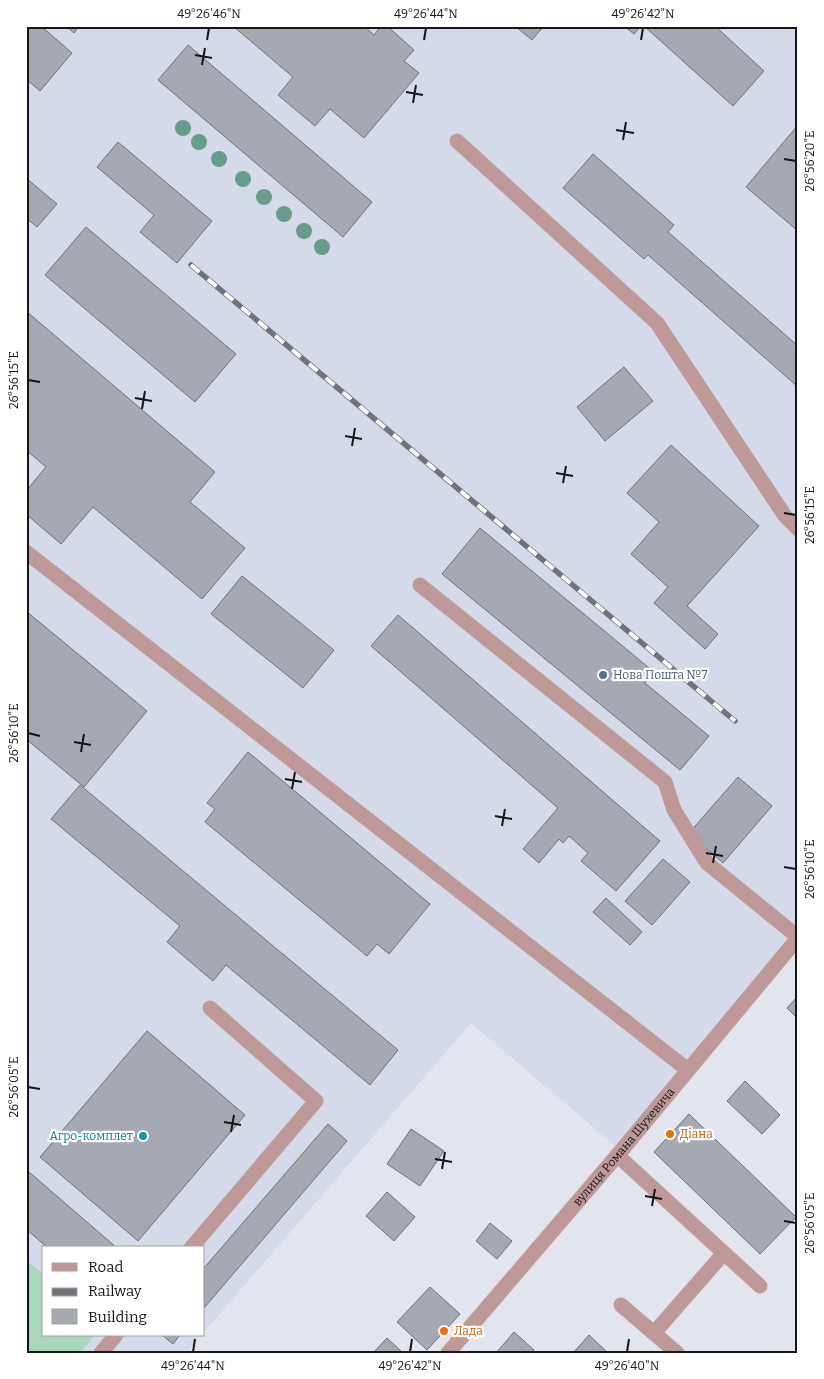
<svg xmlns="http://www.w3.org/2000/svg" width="824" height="1379" font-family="Bitter,serif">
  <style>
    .built { fill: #d4daea }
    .green { fill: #aad7b9 }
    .building { fill: #a6a9b1; stroke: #6e7178 }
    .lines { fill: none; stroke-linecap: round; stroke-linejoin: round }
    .minor { stroke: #bf9997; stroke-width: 15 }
    .rail-casing { stroke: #707378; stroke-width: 5.5 }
    .rail { stroke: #fff; stroke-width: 4; stroke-dasharray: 11; stroke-linecap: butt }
    .tree { fill: #669c89 }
    .ticks { fill: none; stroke: #141618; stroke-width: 2 }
    .service-dot { fill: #5c6f8a; stroke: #fff; stroke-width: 2 }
    .food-dot { fill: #e8710a; stroke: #fff; stroke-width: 2 }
    .culture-dot { fill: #0f9aa8; stroke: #fff; stroke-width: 2 }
    .labels { text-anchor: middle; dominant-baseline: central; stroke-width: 4.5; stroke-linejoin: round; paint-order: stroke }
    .service-label { font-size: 12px; fill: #4e5e75; stroke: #fff; text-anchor: start }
    .food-label { font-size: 12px; fill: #c56008; stroke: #fff; text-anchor: start }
    .culture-label { font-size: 12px; fill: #0d838f; stroke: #fff; text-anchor: end }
    .street-label { font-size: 12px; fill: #141618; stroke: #fff }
    .neatline { fill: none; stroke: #141618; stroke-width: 2 }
    .ticks-label { font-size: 12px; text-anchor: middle; fill: #141618 }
  </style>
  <rect width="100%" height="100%" fill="#e2e5ee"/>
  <path class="built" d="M 26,26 L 798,26 L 798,938 L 621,1151 L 471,1023 L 204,1332 L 204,1248 L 44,1248 L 44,1335 L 201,1335 L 186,1353 L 26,1353 Z"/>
  <path class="green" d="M 26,1260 L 44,1275 L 44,1335 L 95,1335 L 80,1353 L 26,1353 Z"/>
  <g class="building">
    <path d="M 26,26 L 41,26 L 72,53 L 40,91 L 26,79 Z"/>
    <path d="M 66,26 L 79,26 L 74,33 Z"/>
    <path d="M 233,26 L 364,26 L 374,35 L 381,26 L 387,26 L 414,50 L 404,61 L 419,73 L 364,138 L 330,109 L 315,126 L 278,95 L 293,77 Z"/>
    <path d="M 515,26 L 544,26 L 532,40 Z"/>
    <path d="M 624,26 L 641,26 L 634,34 Z"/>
    <path d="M 644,26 L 715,26 L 764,71 L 733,106 Z"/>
    <path d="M 188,45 L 372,202 L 343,237 L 158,80 Z"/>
    <path d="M 798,125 L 798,231 L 746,187 Z"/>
    <path d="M 118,142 L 212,221 L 177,263 L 140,232 L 154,215 L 97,167 Z"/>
    <path d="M 593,154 L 674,225 L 668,232 L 798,346 L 798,387 L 648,255 L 644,259 L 563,188 Z"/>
    <path d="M 26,178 L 57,204 L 37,227 L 26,218 Z"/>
    <path d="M 86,227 L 236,354 L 195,402 L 45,275 Z"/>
    <path d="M 26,311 L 215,472 L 190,502 L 245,548 L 202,599 L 93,507 L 61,544 L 26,514 L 26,491 L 46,467 L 26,450 Z"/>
    <path d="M 624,367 L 653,401 L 605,441 L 577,407 Z"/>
    <path d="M 671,445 L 759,526 L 687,606 L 718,634 L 705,649 L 654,603 L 668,587 L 631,554 L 659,522 L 627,493 Z"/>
    <path d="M 480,528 L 654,672 L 645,683 L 709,736 L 680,770 L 442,574 Z"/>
    <path d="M 242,576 L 334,650 L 303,688 L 211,614 Z"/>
    <path d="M 26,611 L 147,711 L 84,787 L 26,739 Z"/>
    <path d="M 398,615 L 660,841 L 616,891 L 581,861 L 588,853 L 569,836 L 563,843 L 559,839 L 539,863 L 523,849 L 558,808 L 371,646 Z"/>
    <path d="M 248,752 L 430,904 L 389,954 L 377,944 L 367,956 L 205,822 L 215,809 L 207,803 Z"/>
    <path d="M 738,777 L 772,806 L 723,863 L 689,833 Z"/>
    <path d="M 80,785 L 398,1050 L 370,1085 L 226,965 L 213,981 L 167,942 L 180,926 L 51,819 Z"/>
    <path d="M 663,859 L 690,882 L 652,925 L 625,901 Z"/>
    <path d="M 606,898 L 642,932 L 630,945 L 593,912 Z"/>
    <path d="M 798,996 L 798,1019 L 787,1008 Z"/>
    <path d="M 147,1031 L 245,1115 L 138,1241 L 40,1157 Z"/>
    <path d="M 745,1081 L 780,1115 L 762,1134 L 727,1101 Z"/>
    <path d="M 689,1114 L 796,1217 L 760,1254 L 654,1152 Z"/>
    <path d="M 328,1124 L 347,1141 L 204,1308 L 204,1268 Z"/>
    <path d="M 411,1129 L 444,1151 L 420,1186 L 387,1164 Z"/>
    <path d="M 29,1172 L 117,1248 L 48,1248 L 26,1229 L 26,1175 Z"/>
    <path d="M 387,1192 L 415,1217 L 394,1241 L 366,1216 Z"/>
    <path d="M 490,1223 L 512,1241 L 497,1259 L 476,1241 Z"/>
    <path d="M 430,1287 L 460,1314 L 427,1350 L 397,1322 Z"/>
    <path d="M 514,1332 L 534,1350 L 532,1353 L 496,1353 Z"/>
    <path d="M 162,1335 L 180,1335 L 173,1344 Z"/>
    <path d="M 589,1335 L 608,1353 L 573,1353 Z"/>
    <path d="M 387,1338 L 403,1353 L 373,1353 Z"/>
  </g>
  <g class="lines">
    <g class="minor">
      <path d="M 457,141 L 657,323 L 785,516 L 798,529"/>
      <path d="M 26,552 L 688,1070"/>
      <path d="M 420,585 L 665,782 L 674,810 L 707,863 L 798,937"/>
      <path d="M 617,1155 L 760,1286"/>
      <path d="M 191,1248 L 316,1101 L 210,1008"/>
      <path d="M 621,1305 L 677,1353"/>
      <path d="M 654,1333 L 724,1253"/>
      <path d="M 101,1353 L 116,1335"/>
      <path id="s1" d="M 448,1353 L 621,1151 L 798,938"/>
    </g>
    <defs>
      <path id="rail" d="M 191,265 L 735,721"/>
    </defs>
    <use href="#rail" class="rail-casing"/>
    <use href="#rail" class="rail"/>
  </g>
  <g class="tree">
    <circle cx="183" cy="128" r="8"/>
    <circle cx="199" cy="142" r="8"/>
    <circle cx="219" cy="159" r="8"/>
    <circle cx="243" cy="179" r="8"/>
    <circle cx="264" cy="197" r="8"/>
    <circle cx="284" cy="214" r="8"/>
    <circle cx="304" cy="231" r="8"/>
    <circle cx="322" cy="247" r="8"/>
  </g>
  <path class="ticks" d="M 207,40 L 209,28M 424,40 L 426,28M 641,40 L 643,28M 195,55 L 212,58M 202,65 L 205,48M 406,92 L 423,95M 413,103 L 416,85M 616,130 L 634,133M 623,140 L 626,122M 784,159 L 796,161M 28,380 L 40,382M 135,398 L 152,401M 142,409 L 145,391M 345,436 L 362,439M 352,446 L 355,428M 556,473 L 573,476M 563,483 L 566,466M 784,513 L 796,515M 28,733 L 40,736M 74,742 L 91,745M 81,752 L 84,734M 285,779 L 302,782M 292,789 L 295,772M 495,816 L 512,819M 502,826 L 505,809M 706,853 L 723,856M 713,863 L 716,846M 784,867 L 796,869M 28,1087 L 40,1089M 224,1122 L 241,1125M 231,1132 L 234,1115M 435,1159 L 452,1162M 442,1169 L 445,1152M 645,1196 L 662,1199M 652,1206 L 655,1189M 784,1221 L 796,1223M 193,1352 L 195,1339M 410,1352 L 412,1339M 627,1352 L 629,1339"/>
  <circle class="service-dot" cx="603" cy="675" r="5"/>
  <g class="food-dot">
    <circle cx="670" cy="1134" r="5"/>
    <circle cx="444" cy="1331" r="5"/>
  </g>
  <circle class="culture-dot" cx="143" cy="1136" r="5"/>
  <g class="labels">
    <g class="service-label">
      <text x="613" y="675">Нова Пошта №7</text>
    </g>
    <g class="food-label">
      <text x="680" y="1134">Діана</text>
      <text x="454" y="1331">Лада</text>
    </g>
    <g class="culture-label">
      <text x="133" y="1136">Агро-комплет</text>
    </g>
    <g class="street-label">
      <text stroke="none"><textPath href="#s1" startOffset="271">вулиця Романа Шухевича</textPath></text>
    </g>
  </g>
  <rect width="824" height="1379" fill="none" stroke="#ffffff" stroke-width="55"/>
  <rect x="42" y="1246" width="162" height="90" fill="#ffffff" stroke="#a1a2a3"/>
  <rect x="52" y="1263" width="25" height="8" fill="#bf9997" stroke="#a1a2a3"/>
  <text x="88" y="1272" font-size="15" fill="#141618">Road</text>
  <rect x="52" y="1288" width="25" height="8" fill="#707378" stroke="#a1a2a3"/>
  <text x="88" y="1296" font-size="15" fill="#141618">Railway</text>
  <rect x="52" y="1309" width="25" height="15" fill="#a6a9b1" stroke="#a1a2a3"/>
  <text x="88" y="1322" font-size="15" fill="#141618">Building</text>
  <rect x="28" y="28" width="768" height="1324" class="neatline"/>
  <g class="ticks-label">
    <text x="209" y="18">49°26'46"N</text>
    <text x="426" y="18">49°26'44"N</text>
    <text x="643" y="18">49°26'42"N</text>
    <text transform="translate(810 161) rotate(-90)" y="4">26°56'20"E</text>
    <text transform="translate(14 380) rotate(-90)" y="4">26°56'15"E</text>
    <text transform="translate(810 515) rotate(-90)" y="4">26°56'15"E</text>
    <text transform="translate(14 733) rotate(-90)" y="4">26°56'10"E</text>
    <text transform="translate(810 869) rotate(-90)" y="4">26°56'10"E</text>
    <text transform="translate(14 1087) rotate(-90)" y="4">26°56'05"E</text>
    <text transform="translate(810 1223) rotate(-90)" y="4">26°56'05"E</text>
    <text x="193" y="1370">49°26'44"N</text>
    <text x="410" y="1370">49°26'42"N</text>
    <text x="627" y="1370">49°26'40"N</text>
  </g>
</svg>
